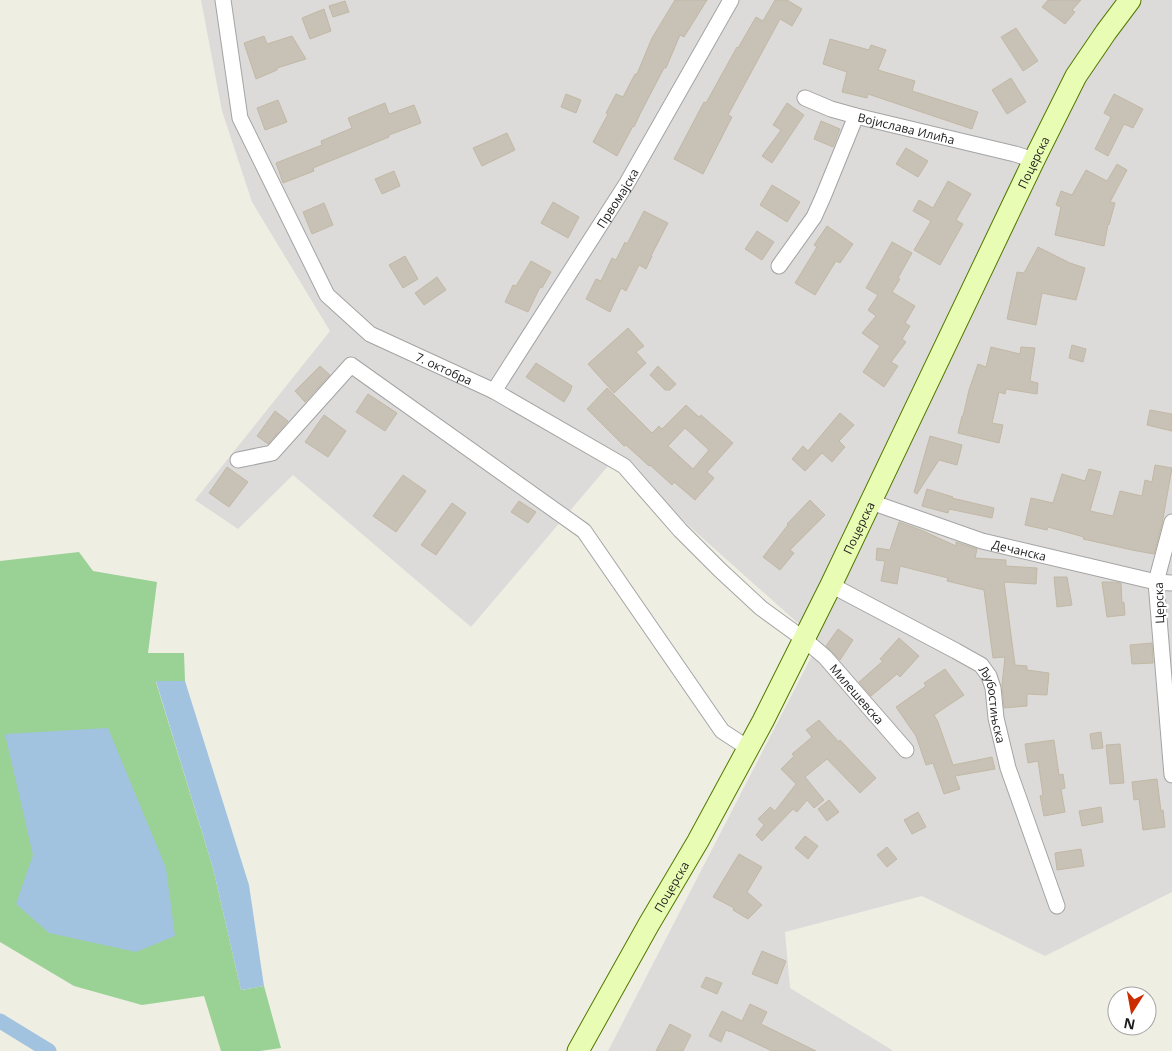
<svg xmlns="http://www.w3.org/2000/svg" width="1172" height="1051" font-family="'Open Sans',sans-serif">
  <style>
    .residential { fill: #dcdbda }
    .forest { fill: #9ad195 }
    .water { fill: #a1c3df }
    .lines { fill: none; stroke-linecap: round; stroke-linejoin: round }
    .canal { stroke: #a1c3df; stroke-width: 15 }
    .building { fill: #c7c1b6; stroke: #c2b8a4; fill-rule: evenodd }
    .street-casing { stroke: #a4a4a4; stroke-width: 17 }
    .secondary-casing { stroke: #517900; stroke-width: 23 }
    .street { stroke: #fff; stroke-width: 15 }
    .secondary { stroke: #e9fcb3; stroke-width: 21 }
    .labels { text-anchor: middle; dominant-baseline: central; stroke-width: 4.5; stroke-linejoin: round; paint-order: stroke }
    .street-label { font-size: 12px; fill: #1d1d1d; stroke: #fff }
  </style>
  <rect width="100%" height="100%" fill="#efeee3"/>
  <path class="residential" d="M 201,0 L 1172,0 L 1172,892 L 1045,956 L 922,896 L 785,932 L 790,988 L 892,1050 L 892,1051 L 608,1051 L 819,642 L 614,459 L 471,627 L 293,475 L 238,529 L 195,500 L 330,331 L 252,202 L 222,111 Z"/>
  <path class="forest" d="M 79,552 L 93,571 L 157,582 L 148,653 L 184,653 L 185,681 L 156,682 L 213,868 L 241,990 L 264,986 L 281,1048 L 260,1051 L 221,1051 L 204,996 L 142,1005 L 74,986 L 0,942 L 0,561 Z"/>
  <g class="water">
    <path d="M 156,681 L 185,681 L 249,885 L 264,986 L 241,990 L 213,868 Z"/>
    <path d="M 108,728 L 166,868 L 175,936 L 136,952 L 49,933 L 16,904 L 33,855 L 5,734 Z"/>
  </g>
  <g class="lines">
    <path class="canal" d="M 0,1021 L 49,1051"/>
  </g>
  <g class="building">
    <path d="M 675,0 L 707,0 L 684,37 L 680,35 L 666,68 L 664,68 L 640,114 L 634,127 L 633,126 L 617,156 L 593,142 L 608,114 L 606,113 L 616,94 L 623,97 L 635,74 L 637,74 L 652,38 Z"/>
    <path d="M 775,0 L 787,0 L 802,9 L 792,26 L 780,19 L 728,115 L 732,117 L 703,174 L 674,159 L 704,102 L 706,103 L 737,47 L 738,48 L 756,17 L 763,21 Z"/>
    <path d="M 1048,0 L 1081,0 L 1072,10 L 1075,12 L 1065,24 L 1042,7 Z"/>
    <path d="M 345,1 L 349,12 L 333,17 L 329,6 Z"/>
    <path d="M 324,9 L 331,31 L 310,39 L 302,18 Z"/>
    <path d="M 1016,28 L 1038,61 L 1023,71 L 1001,37 Z"/>
    <path d="M 264,36 L 267,44 L 292,36 L 306,59 L 277,68 L 277,70 L 256,79 L 244,43 Z"/>
    <path d="M 830,39 L 869,50 L 871,45 L 886,50 L 878,70 L 915,81 L 912,91 L 978,112 L 972,129 L 868,94 L 867,98 L 842,92 L 847,72 L 823,64 Z"/>
    <path d="M 1011,78 L 1026,102 L 1007,114 L 992,90 Z"/>
    <path d="M 566,94 L 581,100 L 576,113 L 561,107 Z"/>
    <path d="M 1114,94 L 1143,109 L 1133,128 L 1124,124 L 1108,156 L 1095,149 L 1111,117 L 1104,113 Z"/>
    <path d="M 278,100 L 287,122 L 265,130 L 257,108 Z"/>
    <path d="M 385,103 L 389,114 L 414,105 L 421,123 L 389,135 L 389,137 L 313,168 L 314,171 L 283,183 L 276,163 L 322,145 L 321,141 L 352,128 L 348,118 Z"/>
    <path d="M 787,103 L 804,115 L 772,163 L 762,156 L 781,130 L 773,125 Z"/>
    <path d="M 821,121 L 840,129 L 833,147 L 814,139 Z"/>
    <path d="M 507,133 L 515,150 L 482,166 L 473,148 Z"/>
    <path d="M 906,148 L 928,161 L 918,177 L 896,164 Z"/>
    <path d="M 1117,164 L 1127,170 L 1110,202 L 1115,203 L 1109,225 L 1108,224 L 1104,246 L 1055,235 L 1061,207 L 1056,205 L 1061,191 L 1072,195 L 1086,170 L 1107,181 Z"/>
    <path d="M 394,171 L 400,186 L 382,194 L 375,179 Z"/>
    <path d="M 948,181 L 971,194 L 956,220 L 963,224 L 940,265 L 914,250 L 931,221 L 913,211 L 919,200 L 933,208 Z"/>
    <path d="M 772,185 L 800,202 L 787,222 L 760,205 Z"/>
    <path d="M 553,202 L 579,217 L 568,238 L 541,223 Z"/>
    <path d="M 324,203 L 333,225 L 312,234 L 303,212 Z"/>
    <path d="M 644,211 L 668,223 L 651,256 L 652,256 L 646,269 L 639,265 L 626,291 L 621,288 L 610,312 L 586,299 L 596,279 L 601,281 L 612,258 L 616,260 L 625,242 L 627,244 Z"/>
    <path d="M 827,226 L 853,244 L 840,263 L 836,261 L 815,295 L 795,283 L 817,247 L 814,245 Z"/>
    <path d="M 757,231 L 774,242 L 762,260 L 745,249 Z"/>
    <path d="M 892,242 L 912,253 L 898,278 L 900,279 L 892,292 L 915,306 L 905,323 L 910,326 L 902,339 L 906,342 L 891,362 L 898,366 L 884,387 L 863,372 L 880,346 L 862,333 L 876,316 L 868,310 L 878,295 L 866,288 Z"/>
    <path d="M 1038,247 L 1070,263 L 1085,268 L 1076,300 L 1042,293 L 1036,325 L 1007,319 L 1017,272 L 1024,273 Z"/>
    <path d="M 405,256 L 418,279 L 403,288 L 389,265 Z"/>
    <path d="M 531,261 L 551,272 L 542,288 L 540,287 L 528,312 L 505,302 L 513,285 L 516,286 Z"/>
    <path d="M 437,277 L 446,290 L 424,305 L 415,293 Z"/>
    <path d="M 628,328 L 644,346 L 636,352 L 646,363 L 614,393 L 588,364 Z"/>
    <path d="M 1072,345 L 1086,349 L 1083,362 L 1069,358 Z"/>
    <path d="M 991,347 L 1020,354 L 1021,347 L 1035,348 L 1030,381 L 1038,383 L 1037,394 L 1006,389 L 1005,394 L 999,392 L 992,423 L 1003,425 L 999,443 L 958,433 L 962,416 L 963,416 L 969,390 L 978,364 L 986,367 Z"/>
    <path d="M 536,363 L 572,386 L 570,392 L 564,402 L 526,377 Z"/>
    <path d="M 320,366 L 330,375 L 305,402 L 295,391 Z"/>
    <path d="M 658,366 L 676,384 L 670,390 L 665,390 L 650,375 Z"/>
    <path d="M 607,388 L 652,433 L 659,426 L 662,429 L 686,405 L 699,417 L 701,415 L 733,443 L 707,472 L 714,478 L 695,500 L 674,482 L 672,485 L 650,465 L 649,466 L 626,445 L 624,446 L 587,409 ZM 685,428 L 709,450 L 693,469 L 668,446 Z"/>
    <path d="M 368,394 L 397,413 L 385,431 L 356,412 Z"/>
    <path d="M 1150,410 L 1172,414 L 1172,431 L 1147,425 Z"/>
    <path d="M 275,411 L 288,421 L 268,444 L 257,436 Z"/>
    <path d="M 840,413 L 854,425 L 839,441 L 845,447 L 832,462 L 822,453 L 805,471 L 792,459 L 803,446 L 808,451 Z"/>
    <path d="M 324,415 L 346,431 L 328,457 L 305,442 Z"/>
    <path d="M 930,436 L 962,445 L 957,465 L 939,460 L 917,494 L 914,492 Z"/>
    <path d="M 1155,465 L 1172,468 L 1162,524 L 1154,554 L 1132,550 L 1083,539 L 1084,537 L 1048,527 L 1047,530 L 1025,525 L 1031,498 L 1053,503 L 1062,474 L 1085,481 L 1089,469 L 1101,472 L 1090,511 L 1113,516 L 1120,491 L 1142,496 L 1145,480 L 1152,482 Z"/>
    <path d="M 227,467 L 248,482 L 229,507 L 209,493 Z"/>
    <path d="M 403,475 L 426,491 L 396,532 L 373,516 Z"/>
    <path d="M 927,489 L 953,497 L 952,498 L 994,508 L 992,518 L 949,509 L 948,513 L 922,506 Z"/>
    <path d="M 810,500 L 825,515 L 790,550 L 794,553 L 780,570 L 763,557 L 788,525 L 787,524 Z"/>
    <path d="M 519,501 L 536,512 L 528,523 L 511,512 Z"/>
    <path d="M 452,503 L 466,513 L 436,555 L 421,545 Z"/>
    <path d="M 899,522 L 921,530 L 956,546 L 956,542 L 977,549 L 975,558 L 1006,560 L 1006,566 L 1037,568 L 1036,584 L 1004,582 L 1015,665 L 1027,666 L 1027,670 L 1049,673 L 1047,695 L 1027,694 L 1027,706 L 1004,708 L 1002,685 L 1005,657 L 993,658 L 984,590 L 947,581 L 948,578 L 900,566 L 897,584 L 881,581 L 885,561 L 876,560 L 877,548 L 890,550 Z"/>
    <path d="M 1054,577 L 1067,577 L 1072,605 L 1057,607 Z"/>
    <path d="M 1102,582 L 1113,582 L 1121,583 L 1122,603 L 1124,602 L 1125,615 L 1107,617 Z"/>
    <path d="M 838,629 L 853,640 L 840,660 L 826,646 Z"/>
    <path d="M 899,638 L 919,656 L 900,677 L 897,674 L 871,696 L 859,682 L 883,661 L 880,659 Z"/>
    <path d="M 1152,643 L 1153,663 L 1132,664 L 1130,645 Z"/>
    <path d="M 945,669 L 964,695 L 934,715 L 938,722 L 953,765 L 992,757 L 995,769 L 955,776 L 960,789 L 944,794 L 933,763 L 926,765 L 916,736 L 896,707 L 926,686 L 924,683 Z"/>
    <path d="M 819,720 L 839,742 L 840,740 L 876,778 L 860,793 L 827,759 L 805,777 L 824,800 L 814,808 L 807,800 L 797,812 L 793,809 L 762,841 L 756,835 L 764,825 L 758,819 L 770,807 L 775,811 L 796,784 L 781,769 L 794,756 L 792,754 L 812,737 L 806,730 Z"/>
    <path d="M 1101,732 L 1103,748 L 1092,749 L 1090,734 Z"/>
    <path d="M 1054,740 L 1059,775 L 1063,774 L 1065,788 L 1061,789 L 1065,812 L 1044,816 L 1040,796 L 1043,795 L 1038,761 L 1028,763 L 1025,744 Z"/>
    <path d="M 1120,744 L 1124,783 L 1110,784 L 1106,745 Z"/>
    <path d="M 1157,779 L 1161,811 L 1163,810 L 1165,827 L 1143,830 L 1139,799 L 1134,800 L 1132,782 Z"/>
    <path d="M 829,800 L 839,812 L 827,821 L 818,809 Z"/>
    <path d="M 1101,807 L 1103,822 L 1082,826 L 1079,811 Z"/>
    <path d="M 918,812 L 926,827 L 912,834 L 904,820 Z"/>
    <path d="M 805,836 L 818,846 L 808,859 L 795,848 Z"/>
    <path d="M 887,847 L 897,859 L 887,867 L 877,855 Z"/>
    <path d="M 1081,849 L 1084,866 L 1057,870 L 1055,853 Z"/>
    <path d="M 739,854 L 762,867 L 747,892 L 762,905 L 748,919 L 733,910 L 734,908 L 713,897 Z"/>
    <path d="M 762,951 L 786,961 L 777,984 L 752,974 Z"/>
    <path d="M 706,977 L 722,983 L 717,994 L 701,987 Z"/>
    <path d="M 750,1004 L 767,1012 L 761,1024 L 816,1051 L 772,1051 L 730,1031 L 730,1032 L 726,1030 L 721,1042 L 709,1036 L 722,1011 L 742,1021 Z"/>
    <path d="M 670,1024 L 691,1035 L 683,1051 L 656,1051 Z"/>
  </g>
  <g class="lines">
    <defs>
      <g id="street">
        <path id="s1" d="M 223,0 L 240,118 L 327,295 L 370,334 L 494,391 L 624,466 L 680,530 L 720,570 L 761,608 L 805,640 L 825,657 L 906,750"/>
        <path id="s2" d="M 805,98 L 831,109 L 856,116 L 1015,154 L 1034,160"/>
        <path d="M 779,266 L 814,217 L 823,197 L 856,116"/>
        <path id="s3" d="M 494,391 L 627,183 L 731,0"/>
        <path d="M 238,460 L 272,453 L 351,365 L 584,531 L 722,731 L 748,748"/>
        <path id="s4" d="M 871,502 L 982,541 L 1156,582 L 1172,583"/>
        <path d="M 1172,522 L 1156,582 L 1172,775"/>
        <path id="s5" d="M 831,585 L 956,651 L 981,665 L 989,676 L 993,688 L 996,718 L 1008,768 L 1057,906"/>
      </g>
      <g id="secondary">
        <path id="s6" d="M 578,1051 L 649,924 L 698,841 L 763,721 L 831,585 L 1034,160 L 1076,76 L 1106,32 L 1130,0"/>
      </g>
    </defs>
    <use href="#street" class="street-casing"/>
    <use href="#secondary" class="secondary-casing"/>
    <use href="#street" class="street"/>
    <use href="#secondary" class="secondary"/>
  </g>
  <g class="labels">
    <g class="street-label">
      <text stroke="none"><textPath href="#s2" startOffset="106">Војислава Илића</textPath></text>
      <text stroke="none"><textPath href="#s6" startOffset="999">Поцерска</textPath></text>
      <text stroke="none"><textPath href="#s3" startOffset="229">Првомајска</textPath></text>
      <text stroke="none"><textPath href="#s1" startOffset="456">7. октобра</textPath></text>
      <text stroke="none"><textPath href="#s6" startOffset="594">Поцерска</textPath></text>
      <text stroke="none"><textPath href="#s4" startOffset="156">Дечанска</textPath></text>
      <text transform="translate(1159 603) rotate(-92)">Церска</text>
      <text stroke="none"><textPath href="#s1" startOffset="988">Милешевска</textPath></text>
      <text stroke="none"><textPath href="#s5" startOffset="212">Љубостињска</textPath></text>
      <text stroke="none"><textPath href="#s6" startOffset="189">Поцерска</textPath></text>
    </g>
  </g>
  <g transform="translate(1132 1011) rotate(191)"><circle r="24" fill="#ffffff" stroke="#a5a5a5"/>
  <path d="M0-4L9 19L0 12L-9 19Z" fill="#cb2d00"/>
  <text y="-8" font-size="14" font-weight="bold" text-anchor="middle" fill="#1d1d1d">N</text>
  </g>
</svg>
